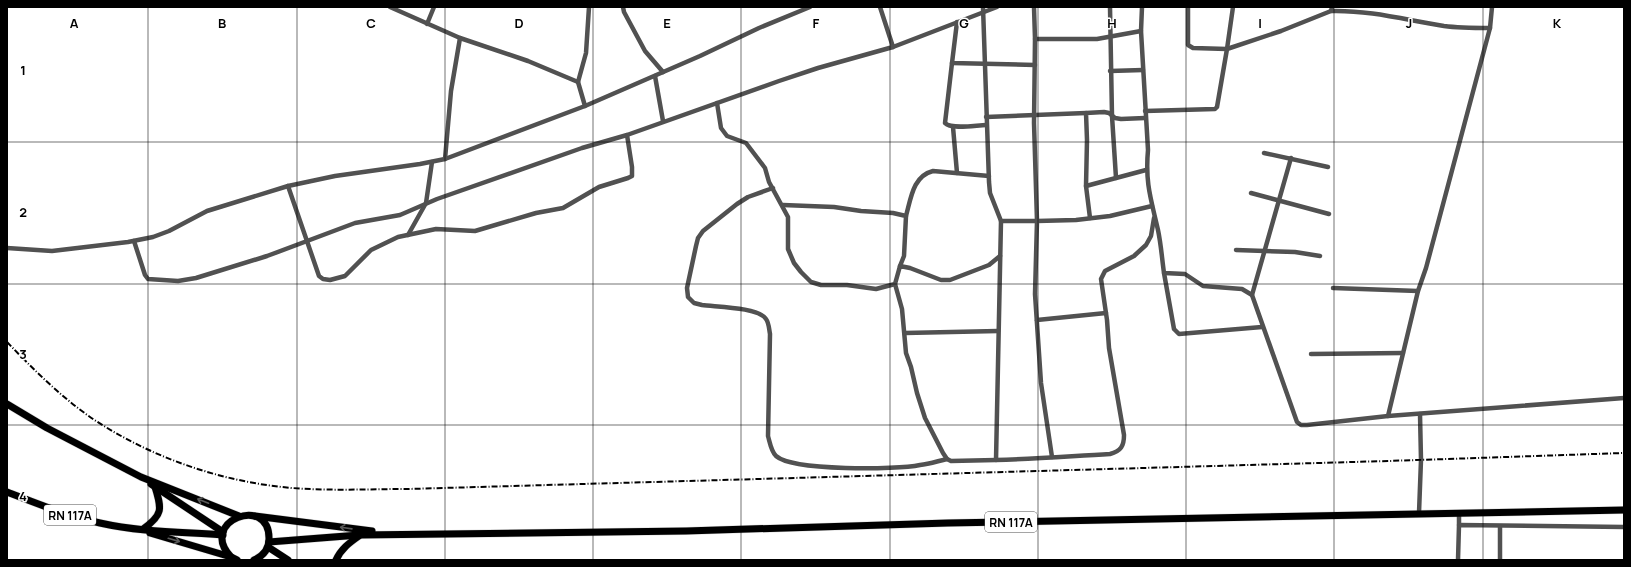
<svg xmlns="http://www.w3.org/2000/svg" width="1631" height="567" font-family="Manrope,sans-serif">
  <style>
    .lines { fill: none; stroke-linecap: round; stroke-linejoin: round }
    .primary-casing { stroke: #dbdbdb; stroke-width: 8 }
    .street { stroke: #515151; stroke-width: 4.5 }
    .primary { stroke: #000; stroke-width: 7 }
    .rail { stroke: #000; stroke-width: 2; stroke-dasharray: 6 2 1 2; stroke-linecap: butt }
    .oneway { stroke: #595959 }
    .grid { fill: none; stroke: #000; stroke-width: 1; stroke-opacity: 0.55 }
    .labels { text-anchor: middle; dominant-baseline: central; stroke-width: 3; stroke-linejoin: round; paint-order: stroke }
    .shield { fill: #fff; stroke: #4c4c4c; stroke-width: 1 }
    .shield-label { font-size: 12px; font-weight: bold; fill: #000 }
    .grid-label { font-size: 13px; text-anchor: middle; font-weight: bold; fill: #000; stroke: #fff; stroke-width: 3; stroke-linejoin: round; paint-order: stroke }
  </style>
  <rect width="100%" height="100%" fill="#fff"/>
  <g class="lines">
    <defs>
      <g id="primary">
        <path d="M 7,404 L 47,428 L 141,477 L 239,516"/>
        <path d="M 151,484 L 223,532"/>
        <path d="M 7,492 C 38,504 68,516 100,523 C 140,532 182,532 223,535"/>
        <path d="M 255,516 L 372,531"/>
        <path d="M 143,529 C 163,515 162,509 155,487"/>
        <path d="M 150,533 L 231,557 L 237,560"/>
        <path d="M 269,542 L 359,535 L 686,531 L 948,523 L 1624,510"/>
        <path d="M 268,547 L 288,560"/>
        <path d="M 231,557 C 197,521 270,494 269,539 C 269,549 263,556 254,560"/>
        <path d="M 336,560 C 341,549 349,543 359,536"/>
      </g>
    </defs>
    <use href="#primary" class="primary-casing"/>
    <g class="street">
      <path d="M 390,7 L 460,38 L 528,61 L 578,82"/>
      <path d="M 623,7 L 624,12 L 645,51 L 663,72"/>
      <path d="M 880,7 L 893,47"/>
      <path d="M 983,7 L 989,182 L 990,193 L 1001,221 L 1037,221 L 1034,123 L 1035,39"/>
      <path d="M 1034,7 L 1035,39 L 1097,39 L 1141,31"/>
      <path d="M 1110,7 L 1112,116 L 1116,178"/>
      <path d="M 1142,7 L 1141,31 L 1148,150 C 1145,183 1151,199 1158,230 C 1161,244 1162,259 1164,273 L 1185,274 L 1203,286 L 1242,289 L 1252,295 L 1297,422 L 1301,425 L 1307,425 L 1388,416 L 1624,398"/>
      <path d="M 1188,7 L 1188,45 L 1193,48 L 1227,49 L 1281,31 L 1331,11 L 1332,7"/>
      <path d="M 1331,11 C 1370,10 1406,20 1444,26 C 1459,28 1475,28 1490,28"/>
      <path d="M 957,22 L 952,63 L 1035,65"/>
      <path d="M 427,24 L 434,7"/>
      <path d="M 952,63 L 945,123 C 951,130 977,125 986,125"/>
      <path d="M 1110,71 L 1143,70"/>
      <path d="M 655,76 L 663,121"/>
      <path d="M 717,103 L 721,128 L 727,136 L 746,143 L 765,168 L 769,182 L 788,217 L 788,249 L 794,263 L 801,272 L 811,282 L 821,285 L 847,285 L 876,289 L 895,284 L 900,266 L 910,268 L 941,280 L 950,280 L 989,265 L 1000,256"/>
      <path d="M 585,106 L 578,82 L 586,53 L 589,7"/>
      <path d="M 1145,111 L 1215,109 L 1217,107 L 1227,49 L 1233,7"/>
      <path d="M 986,117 L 1086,113"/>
      <path d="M 953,127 L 957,173"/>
      <path d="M 1264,153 L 1328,167"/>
      <path d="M 445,159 L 451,91 L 460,38"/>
      <path d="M 288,186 L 319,276 L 323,279 L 330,280 L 345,276 L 371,250 L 398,237 L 436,229 L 475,231 L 536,213 L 563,208 L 599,187 L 628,178 L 632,176 L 632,167 L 627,135"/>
      <path d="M 1086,186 L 1146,170"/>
      <path d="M 773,188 L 748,197 L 737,204 L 703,231 L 698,238 L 696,246 L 687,288 L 688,297 L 694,303 L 702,305 C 716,307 758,307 766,319 C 769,323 769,329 770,334 L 768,436 C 770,443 771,451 776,456 C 793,471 896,470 920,465 C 929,464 938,461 947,459"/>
      <path d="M 1251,193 L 1329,214"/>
      <path d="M 783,205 L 834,207 L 861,211 L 893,213 L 906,216 L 904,256 L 900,266"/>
      <path d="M 906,216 C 911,198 913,176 933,171 L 989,176"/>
      <path d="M 1090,218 L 1086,186 L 1087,140 L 1086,113 L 1104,112 L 1109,113 L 1115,118 L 1121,119 L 1145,118"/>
      <path d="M 1001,221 L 996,460 C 1034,459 1072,456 1110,454 C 1121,451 1124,446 1124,435 L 1109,348 L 1107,320 L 1101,279 L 1105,271 L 1134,256 L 1146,245 L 1151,236 L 1154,218"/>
      <path d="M 408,235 L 426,203 L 432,162"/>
      <path d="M 134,241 L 145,275 L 148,279 L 178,281 L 196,278 L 267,256 L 355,223 L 400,215 L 437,199 L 582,148 L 627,135 L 779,81 L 818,68 L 893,47 L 997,7"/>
      <path d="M 7,248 L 52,251 L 128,242 L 153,237 L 169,231 L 207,211 L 288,186 L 335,176 L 420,164 L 445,159 L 585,106 L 700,56 L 759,28 L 810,7"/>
      <path d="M 1236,250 L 1295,252 L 1320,256"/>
      <path d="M 1164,273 L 1174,329 L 1179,334 L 1262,327"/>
      <path d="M 895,284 L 902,309 L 906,353 L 911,367 L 917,393 L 925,418 L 943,453 L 947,459 L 951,461 L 996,460"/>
      <path d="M 1333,288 L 1418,291"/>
      <path d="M 1252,295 L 1291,158"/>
      <path d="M 1037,320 L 1106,313"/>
      <path d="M 905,333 L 998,331"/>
      <path d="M 1311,354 L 1403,353"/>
      <path d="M 1388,416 L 1418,291 L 1426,268 L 1490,28 L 1492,7"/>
      <path d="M 1052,457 L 1041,383 L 1035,294 L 1037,221 L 1076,220 L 1110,216 L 1152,206"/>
      <path d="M 1419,513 L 1421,460 L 1420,414"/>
      <path d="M 1459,513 L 1459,525"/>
      <path d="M 1458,560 L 1459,525 L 1624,527"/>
      <path d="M 1500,560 L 1500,527"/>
    </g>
    <use href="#primary" class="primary"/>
    <path class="rail" d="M 7,342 C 34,370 61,397 93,419 C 152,458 222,482 292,488 C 331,491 369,489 408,489 L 1388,461 L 1624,453"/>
  </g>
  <defs><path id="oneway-shaft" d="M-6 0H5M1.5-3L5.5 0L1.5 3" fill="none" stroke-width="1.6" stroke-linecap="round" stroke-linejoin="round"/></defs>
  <g class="oneway">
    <use href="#oneway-shaft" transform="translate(203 501) rotate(-159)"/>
    <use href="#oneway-shaft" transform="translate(346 528) rotate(-172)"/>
    <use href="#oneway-shaft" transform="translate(174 540) rotate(16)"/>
  </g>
  <path class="grid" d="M 148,7 L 148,560M 297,7 L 297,560M 445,7 L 445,560M 593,7 L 593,560M 741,7 L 741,560M 890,7 L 890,560M 1038,7 L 1038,560M 1186,7 L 1186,560M 1334,7 L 1334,560M 1483,7 L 1483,560M 7,142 L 1624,142M 7,284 L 1624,284M 7,425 L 1624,425"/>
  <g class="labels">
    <g class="shield">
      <rect x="44" y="505" width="52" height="20" rx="3"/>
      <rect x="985" y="512" width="52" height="20" rx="3"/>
    </g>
    <g class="shield-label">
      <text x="70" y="515">RN 117A</text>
      <text x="1011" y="522">RN 117A</text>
    </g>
  </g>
  <g class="grid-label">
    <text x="74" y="28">A</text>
    <text x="222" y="28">B</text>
    <text x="371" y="28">C</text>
    <text x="519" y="28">D</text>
    <text x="667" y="28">E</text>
    <text x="816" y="28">F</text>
    <text x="964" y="28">G</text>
    <text x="1112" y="28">H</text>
    <text x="1260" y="28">I</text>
    <text x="1409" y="28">J</text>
    <text x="1557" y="28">K</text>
    <text x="23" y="75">1</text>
    <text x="23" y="217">2</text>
    <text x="23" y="359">3</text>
    <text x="23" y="501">4</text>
  </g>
  <rect width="1631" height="567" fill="none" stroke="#000000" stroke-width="16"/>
</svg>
